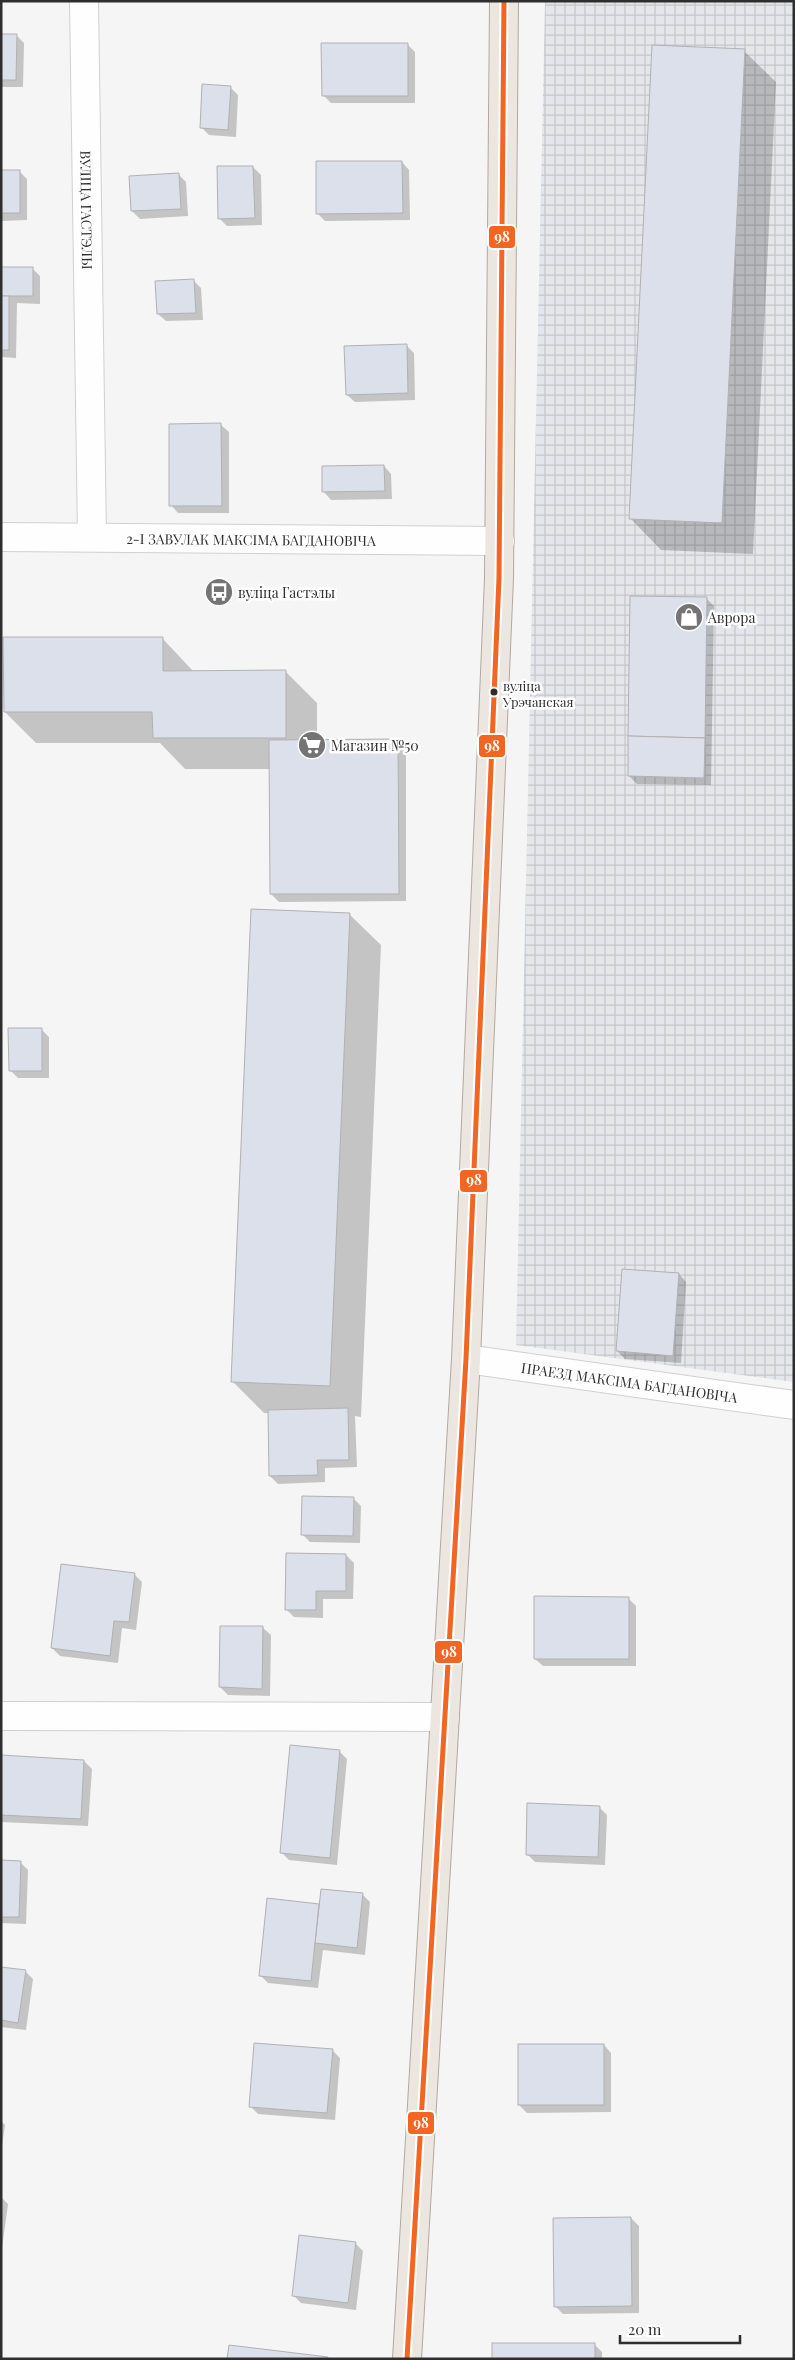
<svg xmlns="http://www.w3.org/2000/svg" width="795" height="2360" font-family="'Playfair Display',serif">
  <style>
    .industrial { fill: url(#industrial-grid) }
    .shadow { fill: #0003 }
    .building { fill: #dce0ea; stroke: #b1b1b2 }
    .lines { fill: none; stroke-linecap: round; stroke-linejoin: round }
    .minor-casing { stroke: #d0d0d0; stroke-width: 30 }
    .major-casing { stroke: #b4a89f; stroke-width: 30 }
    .minor { stroke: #fefefe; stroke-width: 28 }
    .major { stroke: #ece6e1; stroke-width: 28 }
    .bus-1-casing { stroke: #fff; stroke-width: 9 }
    .bus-1 { stroke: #f26522; stroke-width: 5 }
    .bus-dot { fill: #2e2e2e; stroke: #fff; stroke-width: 2 }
    .labels { text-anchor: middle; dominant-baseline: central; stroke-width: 5; stroke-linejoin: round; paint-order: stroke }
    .bus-label { font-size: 13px; fill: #2e2e2e; stroke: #fff; text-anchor: start }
    .street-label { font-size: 14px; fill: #2e2e2e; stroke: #fff }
    .poi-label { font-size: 14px; fill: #2e2e2e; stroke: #fff; text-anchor: start }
    .line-badge { stroke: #fff; stroke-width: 2 }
    .badge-label { font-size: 14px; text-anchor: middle; font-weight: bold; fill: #fff }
  </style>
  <defs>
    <pattern id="industrial-grid" width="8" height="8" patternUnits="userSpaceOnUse" patternTransform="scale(1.25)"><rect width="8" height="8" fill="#e4e6eb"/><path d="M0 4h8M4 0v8" fill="none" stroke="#c4c6ca"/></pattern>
  </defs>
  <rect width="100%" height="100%" fill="#f5f5f5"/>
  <path class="industrial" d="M 545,1 L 794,1 L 794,1382 L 516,1345 Z"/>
  <g class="shadow">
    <path d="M 1,35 L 16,35 L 24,43 L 23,87 L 1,87 Z"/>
    <path d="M 407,44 L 415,52 L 415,103 L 331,103 L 323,95 Z"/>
    <path d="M 744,51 L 776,82 L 753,554 L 661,550 L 630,518 Z"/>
    <path d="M 230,87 L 238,95 L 236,137 L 209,135 L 201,127 Z"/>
    <path d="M 402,162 L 409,170 L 410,220 L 325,221 L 317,213 Z"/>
    <path d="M 253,167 L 261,175 L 262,225 L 227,226 L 219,218 Z"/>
    <path d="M 1,171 L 19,171 L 27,179 L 27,220 L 1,221 Z"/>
    <path d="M 178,174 L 186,182 L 188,216 L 140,219 L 132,211 Z"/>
    <path d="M 1,268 L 32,268 L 40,276 L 40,304 L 17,303 L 16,358 L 1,357 Z"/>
    <path d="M 194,281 L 201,288 L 203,320 L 166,321 L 158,314 Z"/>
    <path d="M 406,345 L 414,353 L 415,400 L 355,402 L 347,395 Z"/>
    <path d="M 221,425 L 229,432 L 229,513 L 178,513 L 171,505 Z"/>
    <path d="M 384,466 L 391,474 L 392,499 L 331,500 L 324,492 Z"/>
    <path d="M 706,598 L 714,606 L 711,785 L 637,784 L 629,776 Z"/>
    <path d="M 162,638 L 194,672 L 286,672 L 317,703 L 317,741 L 398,740 L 406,748 L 406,901 L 279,902 L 271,894 L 270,769 L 185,769 L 160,743 L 36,743 L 5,712 Z"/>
    <path d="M 349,914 L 381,945 L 361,1417 L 355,1416 L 357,1467 L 325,1468 L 325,1482 L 278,1484 L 270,1476 L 269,1413 L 264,1413 L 232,1381 Z"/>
    <path d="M 42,1030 L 49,1037 L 49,1078 L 18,1078 L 10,1070 Z"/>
    <path d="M 679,1274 L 686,1282 L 681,1363 L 625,1359 L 617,1351 Z"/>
    <path d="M 353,1498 L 361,1506 L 360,1543 L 310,1542 L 302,1534 Z"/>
    <path d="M 346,1555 L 354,1563 L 353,1599 L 323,1599 L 323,1618 L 294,1617 L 286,1609 Z"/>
    <path d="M 134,1574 L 142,1582 L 136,1630 L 122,1628 L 118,1663 L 60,1656 L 52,1648 Z"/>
    <path d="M 628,1598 L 636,1606 L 636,1666 L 543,1666 L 535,1659 Z"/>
    <path d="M 263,1628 L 271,1635 L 270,1696 L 228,1695 L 220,1687 Z"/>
    <path d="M 339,1751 L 347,1759 L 337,1865 L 289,1860 L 281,1852 Z"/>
    <path d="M 1,1757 L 84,1761 L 92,1769 L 88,1826 L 1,1822 Z"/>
    <path d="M 599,1807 L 607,1815 L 605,1865 L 535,1862 L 527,1854 Z"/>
    <path d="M 1,1862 L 20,1862 L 28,1870 L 26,1924 L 1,1923 Z"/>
    <path d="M 362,1894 L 370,1902 L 365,1955 L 323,1950 L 318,1988 L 268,1983 L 260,1975 L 268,1900 L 320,1905 Z"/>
    <path d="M 1,1968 L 25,1971 L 33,1979 L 26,2030 L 1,2027 Z"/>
    <path d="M 604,2045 L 611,2053 L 611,2112 L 527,2113 L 519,2105 Z"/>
    <path d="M 332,2050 L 340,2058 L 335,2120 L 258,2114 L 250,2106 Z"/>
    <path d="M 1,2121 L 5,2125 L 1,2153 Z"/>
    <path d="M 1,2197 L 8,2204 L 2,2248 L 1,2248 Z"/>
    <path d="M 631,2218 L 639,2226 L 639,2313 L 563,2314 L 555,2306 Z"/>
    <path d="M 355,2243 L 363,2251 L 356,2310 L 301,2303 L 293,2295 Z"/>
    <path d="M 594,2344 L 602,2352 L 602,2359 L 493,2359 Z"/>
  </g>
  <g class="building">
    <path d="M 1,34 L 17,34 L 16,80 L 1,80 Z"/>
    <path d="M 321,43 L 408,43 L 408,96 L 322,96 Z"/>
    <path d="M 652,45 L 745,49 L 722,523 L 629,519 Z"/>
    <path d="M 202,84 L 231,86 L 228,130 L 200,128 Z"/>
    <path d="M 316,161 L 402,161 L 403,213 L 316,214 Z"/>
    <path d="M 217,166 L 253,166 L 255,218 L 218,219 Z"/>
    <rect x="1" y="170" width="19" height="43"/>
    <path d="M 179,173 L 181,209 L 131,211 L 129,176 Z"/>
    <rect x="1" y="267" width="32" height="29"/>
    <path d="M 194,279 L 196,313 L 157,314 L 155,281 Z"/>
    <rect x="1" y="296" width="8" height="54"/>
    <path d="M 407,344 L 408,393 L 346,395 L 344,346 Z"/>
    <path d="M 221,423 L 222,506 L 169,506 L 169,424 Z"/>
    <path d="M 384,465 L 385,491 L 322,492 L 322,466 Z"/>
    <path d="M 630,596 L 707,597 L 705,738 L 628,736 Z"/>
    <path d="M 3,637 L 163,637 L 163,671 L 286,670 L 286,738 L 153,738 L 152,712 L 4,712 Z"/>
    <path d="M 628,736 L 705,738 L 704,778 L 628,776 Z"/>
    <path d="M 398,739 L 399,894 L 270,894 L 269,740 Z"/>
    <path d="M 251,909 L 350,913 L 330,1386 L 231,1382 Z"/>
    <path d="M 8,1028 L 42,1028 L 42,1071 L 9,1071 Z"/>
    <path d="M 622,1269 L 679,1273 L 673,1356 L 616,1351 Z"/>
    <path d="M 348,1408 L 349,1460 L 317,1460 L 318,1475 L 269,1476 L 268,1410 Z"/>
    <path d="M 302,1496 L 354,1497 L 353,1536 L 301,1535 Z"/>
    <path d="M 286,1553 L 346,1554 L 346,1591 L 316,1591 L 316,1610 L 285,1610 Z"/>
    <path d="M 61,1564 L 135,1573 L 129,1622 L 114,1621 L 110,1656 L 51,1648 Z"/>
    <path d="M 534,1596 L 629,1597 L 629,1659 L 534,1659 Z"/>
    <path d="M 220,1626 L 263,1626 L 262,1689 L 219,1687 Z"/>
    <path d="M 290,1745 L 340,1750 L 330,1858 L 280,1853 Z"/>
    <path d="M 1,1755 L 84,1760 L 81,1819 L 1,1815 Z"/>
    <path d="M 527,1803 L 600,1806 L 598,1857 L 526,1855 Z"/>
    <path d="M 1,1860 L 21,1861 L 19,1917 L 1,1917 Z"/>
    <path d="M 321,1889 L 363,1893 L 357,1948 L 315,1943 Z"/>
    <path d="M 267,1898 L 319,1904 L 311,1981 L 259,1976 Z"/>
    <path d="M 1,1967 L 26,1970 L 18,2023 L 1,2020 Z"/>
    <path d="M 254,2043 L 333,2049 L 327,2113 L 249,2107 Z"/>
    <rect x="518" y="2044" width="86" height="61"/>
    <path d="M 631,2217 L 632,2306 L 554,2307 L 553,2218 Z"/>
    <path d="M 299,2235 L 356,2242 L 348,2303 L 292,2296 Z"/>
    <rect x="492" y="2343" width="103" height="16"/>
    <path d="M 229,2345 L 328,2357 L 328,2359 L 227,2359 Z"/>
  </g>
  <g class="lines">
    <defs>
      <g id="minor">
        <path id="s1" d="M 84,1 L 92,537"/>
        <path id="s2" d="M 1,537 L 500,541"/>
        <path id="s3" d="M 466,1359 L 794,1405"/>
        <path d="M 1,1716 L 445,1717"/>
      </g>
      <path id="major" d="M 407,2359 L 466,1359 L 499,578 L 504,1"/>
    </defs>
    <use href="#minor" class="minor-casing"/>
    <use href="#major" class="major-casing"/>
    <use href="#minor" class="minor"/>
    <use href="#major" class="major"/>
    <defs>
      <path id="bus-1" d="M 407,2359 L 466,1359 L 499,578 L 504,1"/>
    </defs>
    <use href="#bus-1" class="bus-1-casing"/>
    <use href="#bus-1" class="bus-1"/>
  </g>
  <defs>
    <symbol id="bus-disc" viewBox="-11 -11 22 22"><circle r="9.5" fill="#747474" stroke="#fff"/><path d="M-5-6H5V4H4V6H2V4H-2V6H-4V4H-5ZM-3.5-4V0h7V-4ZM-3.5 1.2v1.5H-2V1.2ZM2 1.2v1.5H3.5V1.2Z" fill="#fff"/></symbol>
    <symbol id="shop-disc" viewBox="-11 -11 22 22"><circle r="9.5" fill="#747474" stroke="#fff"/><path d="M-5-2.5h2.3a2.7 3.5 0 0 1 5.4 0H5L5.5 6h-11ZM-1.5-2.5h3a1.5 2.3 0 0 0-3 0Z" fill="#fff"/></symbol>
    <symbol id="supermarket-disc" viewBox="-11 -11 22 22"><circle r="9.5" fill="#747474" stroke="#fff"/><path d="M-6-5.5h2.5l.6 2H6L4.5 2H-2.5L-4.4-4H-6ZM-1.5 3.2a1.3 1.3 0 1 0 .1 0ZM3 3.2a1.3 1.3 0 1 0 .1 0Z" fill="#fff"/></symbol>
  </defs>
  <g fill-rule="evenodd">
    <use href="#bus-disc" x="203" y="576" width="32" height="32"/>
    <use href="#shop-disc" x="673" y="601" width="32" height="32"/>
    <use href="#supermarket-disc" x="296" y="729" width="32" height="32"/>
  </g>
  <circle class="bus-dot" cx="494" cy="692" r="4.5"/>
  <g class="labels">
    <g class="bus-label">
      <text x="503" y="685">вуліца<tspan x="503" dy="16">Урэчанская</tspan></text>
    </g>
    <g class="street-label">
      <text stroke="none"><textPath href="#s1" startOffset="209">ВУЛІЦА ГАСТЭЛЫ</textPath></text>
      <text stroke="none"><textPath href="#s2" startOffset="250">2-І ЗАВУЛАК МАКСІМА БАГДАНОВІЧА</textPath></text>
      <text stroke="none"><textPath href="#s3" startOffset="165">ПРАЕЗД МАКСІМА БАГДАНОВІЧА</textPath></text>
    </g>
    <g class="poi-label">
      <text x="238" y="592">вуліца Гастэлы</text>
      <text x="708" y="617">Аврора</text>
      <text x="331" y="745">Магазин №50</text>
    </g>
  </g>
  <g class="line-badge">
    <rect x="488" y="225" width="28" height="24" rx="5" fill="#f26522"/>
    <rect x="478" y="734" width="28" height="24" rx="5" fill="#f26522"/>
    <rect x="459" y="1169" width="29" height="24" rx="5" fill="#f26522"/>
    <rect x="434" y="1640" width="29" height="24" rx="5" fill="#f26522"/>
    <rect x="407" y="2111" width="28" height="24" rx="5" fill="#f26522"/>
  </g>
  <g class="badge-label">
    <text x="502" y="242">98</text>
    <text x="492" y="751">98</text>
    <text x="474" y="1185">98</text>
    <text x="449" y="1657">98</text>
    <text x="421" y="2128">98</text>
  </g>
  <rect width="795" height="2360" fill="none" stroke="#2e2e2e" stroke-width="5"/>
  <path d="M620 2335v8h120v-8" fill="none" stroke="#2e2e2e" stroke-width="2.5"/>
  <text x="628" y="2335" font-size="15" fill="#2e2e2e" stroke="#ffffff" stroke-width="4" paint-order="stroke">20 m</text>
</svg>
